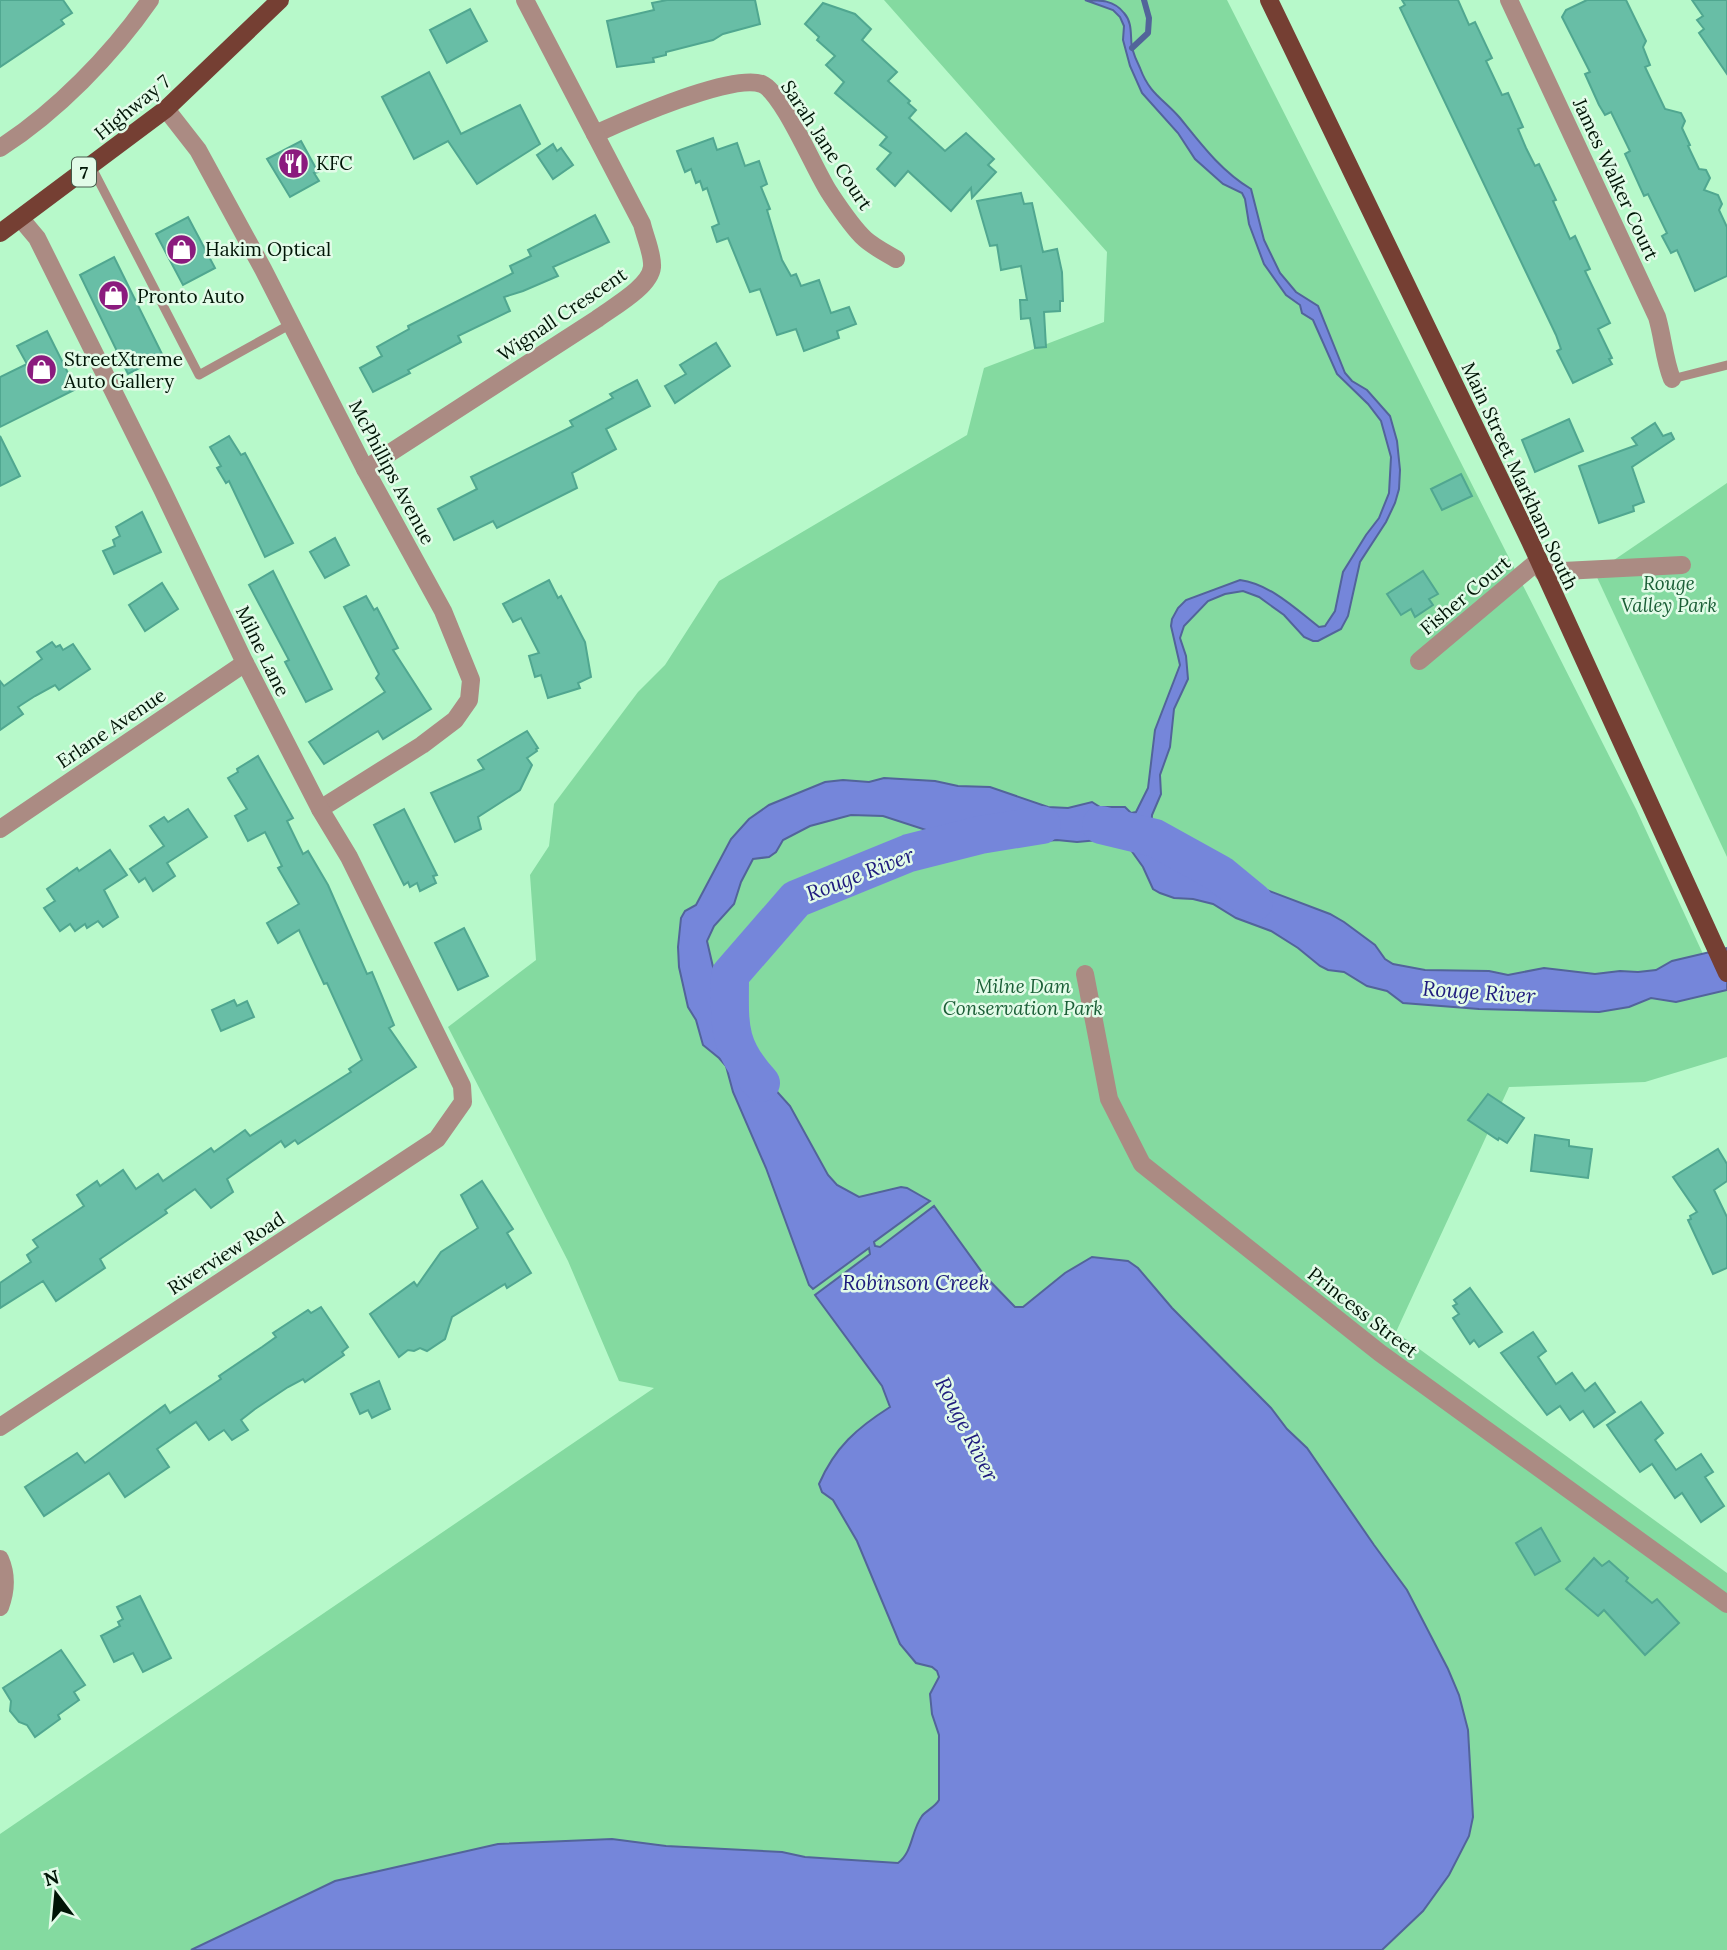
<svg xmlns="http://www.w3.org/2000/svg" width="1727" height="1950" font-family="Lora,serif">
  <style>
    .green { fill: #84daa0 }
    .water { fill: #7586da; stroke: #52649a; stroke-width: 2 }
    .lines { fill: none; stroke-linecap: round; stroke-linejoin: round }
    .stream { stroke: #52649a; stroke-width: 6 }
    .river { stroke: #7586da; stroke-width: 38 }
    .building { fill: #68bea6; stroke: #50a790; stroke-width: 2 }
    .service { stroke: #ab8b83; stroke-width: 9 }
    .minor { stroke: #ab8b83; stroke-width: 18 }
    .primary { stroke: #753f33; stroke-width: 18 }
    .labels { text-anchor: middle; dominant-baseline: central; stroke-width: 5; stroke-linejoin: round; paint-order: stroke }
    .shield { fill: #e2fbe8; stroke: #445a4a; stroke-width: 2 }
    .shield-label { font-size: 18px; font-weight: bold; fill: #001506 }
    .street-label { font-size: 19px; fill: #001506; stroke: #e2fbe8 }
    .poi-label { font-size: 19px; fill: #001506; stroke: #e2fbe8; text-anchor: start }
    .park-label { font-size: 19px; font-style: italic; fill: #1a5e36; stroke: #e2fbe8 }
    .water-label { font-size: 21px; font-style: italic; fill: #1e1b7d; stroke: #e2fbe8 }
  </style>
  <rect width="100%" height="100%" fill="#b7f9ca"/>
  <g class="green">
    <path d="M 884,0 L 1227,0 L 1636,809 L 1715,980 L 1727,976 L 1727,1057 L 1645,1082 L 1509,1087 L 1396,1332 L 1727,1573 L 1727,1950 L 0,1950 L 0,1834 L 654,1388 L 619,1381 L 568,1261 L 448,1027 L 536,960 L 530,875 L 549,846 L 554,804 L 638,692 L 665,665 L 719,581 L 967,435 L 984,368 L 1104,322 L 1107,252 Z"/>
    <path d="M 1727,483 L 1727,857 L 1595,573 Z"/>
  </g>
  <path class="water" d="M 1085,0 C 1100,0 1114,0 1124,13 C 1133,23 1130,36 1132,48 C 1134,55 1137,62 1140,68 C 1150,95 1164,99 1180,118 C 1201,144 1221,171 1251,189 L 1264,240 L 1280,273 L 1296,292 L 1318,306 L 1345,373 L 1352,381 L 1367,390 L 1390,416 L 1397,441 L 1400,470 L 1399,489 L 1395,503 L 1386,522 L 1360,562 L 1348,616 L 1341,629 L 1318,641 L 1313,641 L 1304,637 L 1284,615 L 1259,597 L 1243,591 L 1225,594 L 1208,601 L 1184,626 L 1180,638 L 1186,656 L 1188,679 L 1174,709 L 1170,747 L 1160,775 L 1161,794 L 1152,815 L 1151,834 L 1153,839 L 1167,854 L 1184,866 L 1204,870 L 1235,870 L 1264,889 L 1330,914 L 1344,922 L 1375,945 L 1385,959 L 1393,964 L 1425,970 L 1489,971 L 1508,975 L 1544,968 L 1595,974 L 1620,971 L 1638,972 L 1656,970 L 1672,961 L 1727,948 L 1727,990 L 1676,1002 L 1651,998 L 1629,1007 L 1599,1012 L 1479,1009 L 1403,1003 L 1387,991 L 1367,986 L 1344,972 L 1328,970 L 1320,966 L 1298,948 L 1271,931 L 1236,918 L 1213,904 L 1193,899 L 1174,898 L 1160,893 L 1153,889 L 1143,867 L 1128,846 L 1110,839 L 1077,842 L 1057,840 L 1045,841 L 967,830 L 929,831 L 883,816 L 851,815 L 810,826 L 783,840 L 776,852 L 769,857 L 753,859 L 741,882 L 734,904 L 714,926 L 707,941 L 726,1023 L 734,1040 L 753,1065 L 790,1106 L 828,1175 L 837,1185 L 859,1197 L 901,1187 L 907,1188 L 930,1201 L 874,1242 L 875,1246 L 880,1247 L 934,1206 L 984,1275 L 1015,1307 L 1023,1307 L 1065,1273 L 1092,1257 L 1128,1261 L 1138,1268 L 1172,1308 L 1271,1408 L 1287,1429 L 1307,1448 L 1374,1545 L 1407,1590 L 1448,1669 L 1459,1695 L 1468,1730 L 1473,1817 L 1469,1836 L 1449,1875 L 1423,1911 L 1382,1950 L 191,1950 L 335,1881 L 498,1844 L 612,1839 L 666,1846 L 782,1852 L 805,1857 L 898,1863 C 913,1852 911,1831 922,1816 C 927,1810 935,1807 939,1800 L 939,1735 L 932,1714 L 930,1694 L 939,1677 L 937,1671 L 932,1667 L 916,1663 L 900,1644 L 857,1541 L 833,1500 L 822,1492 L 819,1484 C 835,1447 857,1428 890,1407 L 882,1386 L 815,1295 L 870,1254 L 869,1248 L 813,1289 L 809,1285 L 766,1168 L 733,1092 L 726,1066 L 719,1058 L 703,1045 L 696,1020 L 688,1007 L 679,967 L 678,947 L 681,918 L 685,911 L 696,905 L 731,839 L 749,819 L 769,805 L 825,782 L 843,780 L 869,782 L 884,778 L 935,781 L 958,786 L 990,787 L 1048,807 L 1068,808 L 1092,802 L 1100,807 L 1125,807 L 1131,813 L 1136,812 L 1148,788 L 1155,730 L 1180,665 L 1171,626 L 1172,619 L 1178,608 L 1186,600 L 1240,580 C 1270,584 1296,609 1319,627 L 1325,626 L 1335,611 L 1343,572 L 1366,535 L 1379,518 L 1389,493 L 1391,457 L 1381,421 L 1368,404 L 1337,374 L 1313,320 L 1302,313 L 1300,305 L 1286,295 L 1264,264 L 1249,224 L 1245,199 L 1242,193 L 1223,184 L 1195,159 L 1178,133 L 1142,93 L 1130,66 L 1123,40 L 1124,26 L 1120,17 L 1113,10 Z"/>
  <g class="lines">
    <path class="stream" d="M 1132,48 L 1148,33 L 1149,18 L 1144,0"/>
    <g class="river">
      <path d="M 1101,825 L 1155,838 L 1220,874 L 1254,902"/>
      <path d="M 761,1083 C 726,1045 730,1024 730,975 L 796,899 L 909,853 L 980,835 L 1042,825"/>
    </g>
  </g>
  <g class="building">
    <path d="M 0,0 L 63,0 L 72,13 L 61,20 L 64,24 L 0,67 Z"/>
    <path d="M 667,0 L 755,0 L 760,24 L 723,34 L 713,40 L 666,52 L 666,55 L 653,58 L 654,62 L 617,67 L 607,21 L 654,10 L 652,3 Z"/>
    <path d="M 1402,0 L 1458,0 L 1469,25 L 1475,22 L 1492,58 L 1486,61 L 1502,95 L 1508,93 L 1523,127 L 1518,129 L 1526,148 L 1535,166 L 1539,164 L 1556,200 L 1553,201 L 1570,239 L 1575,236 L 1590,269 L 1585,271 L 1610,323 L 1598,329 L 1612,358 L 1609,359 L 1612,364 L 1573,383 L 1557,351 L 1561,349 L 1556,335 L 1400,8 L 1405,5 Z"/>
    <path d="M 1587,0 L 1626,0 L 1646,41 L 1643,47 L 1650,65 L 1645,67 L 1665,109 L 1681,113 L 1685,121 L 1682,128 L 1690,145 L 1688,146 L 1699,169 L 1706,170 L 1710,178 L 1704,190 L 1718,195 L 1722,204 L 1719,210 L 1727,227 L 1727,276 L 1695,291 L 1677,250 L 1671,253 L 1662,236 L 1667,233 L 1648,194 L 1644,196 L 1625,154 L 1630,151 L 1611,112 L 1605,115 L 1599,105 L 1585,74 L 1590,72 L 1562,17 L 1566,10 Z"/>
    <path d="M 1692,0 L 1727,0 L 1727,74 L 1699,33 L 1704,29 L 1697,20 L 1703,16 Z"/>
    <path d="M 823,3 L 855,14 L 871,29 L 862,40 L 897,72 L 888,81 L 910,101 L 908,103 L 916,110 L 909,118 L 945,151 L 966,133 L 994,159 L 988,165 L 996,172 L 972,198 L 971,188 L 951,211 L 908,171 L 895,186 L 877,169 L 891,153 L 880,145 L 887,137 L 835,93 L 844,82 L 826,65 L 835,56 L 817,40 L 819,37 L 805,24 Z"/>
    <path d="M 470,9 L 487,41 L 447,63 L 430,30 Z"/>
    <path d="M 429,72 L 461,134 L 520,105 L 540,144 L 477,184 L 448,141 L 414,159 L 382,97 Z"/>
    <path d="M 713,138 L 717,150 L 737,143 L 745,166 L 759,161 L 767,184 L 761,187 L 770,209 L 767,210 L 782,260 L 791,276 L 796,274 L 801,286 L 819,280 L 831,313 L 849,307 L 856,324 L 837,331 L 839,338 L 804,351 L 796,329 L 777,335 L 760,289 L 750,292 L 728,238 L 717,242 L 712,227 L 719,224 L 707,188 L 703,190 L 700,181 L 696,183 L 691,169 L 685,172 L 677,151 Z"/>
    <path d="M 301,141 L 318,172 L 314,173 L 319,181 L 290,197 L 267,159 Z"/>
    <path d="M 553,144 L 557,151 L 561,148 L 573,165 L 553,179 L 537,155 Z"/>
    <path d="M 1021,193 L 1024,204 L 1032,203 L 1043,252 L 1057,249 L 1062,272 L 1063,301 L 1060,301 L 1060,311 L 1044,312 L 1046,347 L 1035,348 L 1030,318 L 1021,319 L 1020,300 L 1027,300 L 1021,266 L 1001,270 L 997,245 L 990,246 L 977,201 Z"/>
    <path d="M 595,215 L 609,242 L 553,267 L 558,276 L 523,291 L 504,297 L 510,311 L 458,336 L 461,342 L 408,370 L 410,373 L 373,392 L 360,368 L 382,356 L 377,347 L 409,329 L 408,326 L 513,273 L 510,266 L 531,256 L 528,250 Z"/>
    <path d="M 188,217 L 215,268 L 183,285 L 156,234 Z"/>
    <path d="M 114,257 L 163,356 L 128,374 L 80,275 Z"/>
    <path d="M 47,331 L 76,389 L 0,427 L 0,377 L 27,364 L 17,346 Z"/>
    <path d="M 716,343 L 730,366 L 675,403 L 665,386 L 686,374 L 680,365 Z"/>
    <path d="M 637,380 L 650,406 L 606,429 L 616,449 L 572,473 L 577,488 L 497,528 L 493,521 L 454,540 L 438,509 L 477,489 L 471,477 L 573,426 L 570,421 L 613,398 L 610,394 Z"/>
    <path d="M 1569,419 L 1583,451 L 1535,472 L 1522,440 Z"/>
    <path d="M 1655,423 L 1663,436 L 1671,433 L 1674,439 L 1632,467 L 1644,502 L 1633,506 L 1634,511 L 1599,523 L 1579,466 L 1637,445 L 1632,438 Z"/>
    <path d="M 0,436 L 20,476 L 0,486 Z"/>
    <path d="M 229,436 L 241,455 L 245,453 L 293,543 L 265,557 L 229,481 L 226,483 L 217,468 L 221,466 L 210,447 Z"/>
    <path d="M 1461,474 L 1472,496 L 1442,510 L 1431,489 Z"/>
    <path d="M 142,512 L 161,552 L 114,574 L 103,551 L 115,546 L 113,540 L 120,536 L 116,527 Z"/>
    <path d="M 335,538 L 349,565 L 325,578 L 310,552 Z"/>
    <path d="M 273,571 L 332,689 L 306,702 L 285,662 L 289,660 L 249,585 Z"/>
    <path d="M 1423,571 L 1438,594 L 1429,599 L 1433,605 L 1415,617 L 1411,609 L 1401,615 L 1387,594 Z"/>
    <path d="M 549,580 L 558,598 L 561,596 L 585,642 L 591,677 L 578,683 L 580,688 L 548,698 L 541,675 L 535,677 L 529,656 L 539,653 L 521,618 L 513,622 L 503,604 Z"/>
    <path d="M 162,583 L 178,609 L 145,631 L 129,605 Z"/>
    <path d="M 366,596 L 374,610 L 377,608 L 398,648 L 393,650 L 431,709 L 383,739 L 378,731 L 324,764 L 309,742 L 385,692 L 376,678 L 379,674 L 344,607 Z"/>
    <path d="M 52,642 L 56,647 L 60,645 L 63,650 L 73,644 L 90,669 L 59,690 L 55,685 L 35,696 L 18,707 L 23,714 L 0,730 L 0,681 L 4,686 L 42,659 L 37,652 Z"/>
    <path d="M 527,731 L 538,748 L 536,749 L 537,751 L 527,758 L 532,765 L 520,790 L 478,817 L 481,829 L 455,842 L 431,793 L 484,769 L 478,760 Z"/>
    <path d="M 258,756 L 293,818 L 287,821 L 303,854 L 308,851 L 328,885 L 367,974 L 372,972 L 394,1025 L 389,1028 L 416,1067 L 298,1144 L 295,1140 L 285,1147 L 281,1141 L 227,1179 L 233,1192 L 211,1208 L 195,1189 L 165,1210 L 167,1213 L 100,1259 L 105,1268 L 56,1301 L 43,1281 L 0,1308 L 0,1283 L 31,1262 L 27,1255 L 38,1247 L 33,1240 L 84,1206 L 77,1195 L 97,1181 L 100,1186 L 123,1170 L 136,1189 L 158,1174 L 163,1181 L 211,1148 L 214,1152 L 245,1130 L 250,1136 L 351,1072 L 349,1069 L 362,1060 L 327,983 L 324,984 L 299,930 L 278,943 L 267,923 L 299,904 L 278,868 L 282,866 L 265,832 L 248,841 L 235,816 L 247,809 L 228,778 L 238,772 L 237,769 Z"/>
    <path d="M 188,809 L 207,837 L 167,863 L 175,876 L 153,891 L 145,878 L 139,882 L 130,869 L 164,846 L 150,826 L 164,817 L 168,822 Z"/>
    <path d="M 404,809 L 437,875 L 433,876 L 436,883 L 420,891 L 417,883 L 410,887 L 408,882 L 404,885 L 374,825 Z"/>
    <path d="M 110,850 L 127,875 L 104,890 L 118,917 L 103,927 L 98,921 L 87,928 L 85,924 L 75,931 L 70,924 L 60,931 L 44,908 L 55,901 L 47,889 L 77,868 L 79,871 Z"/>
    <path d="M 464,928 L 488,976 L 458,990 L 435,943 Z"/>
    <path d="M 234,1000 L 237,1006 L 247,1001 L 254,1017 L 221,1031 L 212,1010 Z"/>
    <path d="M 1488,1094 L 1524,1118 L 1507,1143 L 1499,1138 L 1498,1140 L 1468,1120 Z"/>
    <path d="M 1535,1135 L 1569,1140 L 1569,1146 L 1592,1149 L 1588,1178 L 1531,1171 Z"/>
    <path d="M 1718,1149 L 1727,1164 L 1727,1181 L 1714,1190 L 1727,1217 L 1727,1268 L 1713,1274 L 1688,1220 L 1691,1219 L 1690,1216 L 1697,1212 L 1673,1177 Z"/>
    <path d="M 482,1181 L 513,1229 L 507,1233 L 531,1273 L 507,1288 L 505,1284 L 452,1317 L 445,1339 L 427,1351 L 420,1348 L 414,1351 L 408,1350 L 399,1357 L 370,1314 L 414,1282 L 417,1286 L 441,1252 L 478,1228 L 461,1195 Z"/>
    <path d="M 1470,1288 L 1502,1332 L 1479,1347 L 1474,1340 L 1470,1344 L 1453,1318 L 1459,1314 L 1453,1306 L 1457,1304 L 1454,1300 Z"/>
    <path d="M 321,1307 L 348,1347 L 342,1352 L 344,1355 L 305,1382 L 303,1379 L 288,1387 L 255,1409 L 241,1420 L 248,1430 L 232,1440 L 224,1430 L 209,1440 L 196,1422 L 157,1449 L 169,1467 L 125,1497 L 109,1473 L 44,1516 L 25,1487 L 77,1453 L 85,1463 L 165,1405 L 170,1413 L 221,1379 L 219,1376 L 262,1347 L 276,1337 L 273,1333 L 308,1310 L 311,1313 Z"/>
    <path d="M 1533,1332 L 1546,1351 L 1538,1357 L 1556,1384 L 1572,1373 L 1585,1391 L 1595,1383 L 1615,1412 L 1594,1427 L 1583,1411 L 1570,1420 L 1560,1406 L 1547,1415 L 1501,1353 Z"/>
    <path d="M 379,1381 L 390,1409 L 372,1418 L 368,1410 L 360,1414 L 351,1394 Z"/>
    <path d="M 1641,1402 L 1663,1433 L 1655,1440 L 1676,1470 L 1701,1454 L 1713,1472 L 1705,1477 L 1724,1506 L 1701,1522 L 1682,1493 L 1675,1498 L 1652,1464 L 1640,1472 L 1607,1425 Z"/>
    <path d="M 1541,1528 L 1560,1561 L 1535,1575 L 1516,1543 Z"/>
    <path d="M 1594,1558 L 1602,1566 L 1609,1561 L 1628,1578 L 1626,1581 L 1652,1603 L 1657,1599 L 1679,1623 L 1645,1655 L 1604,1610 L 1598,1616 L 1566,1589 Z"/>
    <path d="M 140,1596 L 171,1658 L 143,1672 L 133,1653 L 114,1662 L 101,1636 L 120,1626 L 118,1622 L 123,1619 L 117,1607 Z"/>
    <path d="M 61,1650 L 85,1685 L 74,1692 L 79,1700 L 58,1715 L 60,1719 L 35,1737 L 27,1725 L 19,1722 L 10,1711 L 11,1701 L 3,1688 Z"/>
  </g>
  <g class="lines">
    <g class="service">
      <path d="M 91,166 L 199,375 L 291,324"/>
      <path d="M 1672,379 L 1727,365"/>
    </g>
    <g class="minor">
      <path d="M 1509,0 L 1657,317 C 1663,337 1664,359 1672,379"/>
      <path d="M 166,109 L 198,150 L 263,269 L 365,469 L 443,611 L 471,680 L 469,700 L 455,720 L 422,745 L 320,809"/>
      <path d="M 595,134 C 626,120 732,73 762,84 C 783,93 815,171 829,192 C 839,207 852,227 865,239 C 874,247 886,253 896,259"/>
      <path d="M 0,148 C 56,112 112,55 150,0"/>
      <path d="M 365,469 L 597,319 C 613,307 650,287 652,267 C 653,254 645,237 642,224 L 525,0"/>
      <path d="M 1543,572 L 1682,565"/>
      <path d="M 1419,661 L 1538,561"/>
      <path d="M 0,829 L 245,663"/>
      <path d="M 1085,974 L 1109,1099 L 1142,1164 L 1380,1353 L 1727,1604"/>
      <path d="M 0,1427 L 437,1139 L 463,1102 L 462,1086 L 349,857 L 320,809 L 245,663 L 162,489 L 37,238 L 21,219"/>
      <path d="M 0,1559 C 7,1575 6,1591 0,1607"/>
    </g>
    <g class="primary">
      <path d="M 1269,0 L 1530,541 L 1727,973"/>
      <path d="M 0,233 L 166,109 L 280,0"/>
    </g>
  </g>
  <defs>
    <symbol id="restaurant-disc" viewBox="-11 -11 22 22"><circle r="9.5" fill="#8b1b7e" stroke="#e2fbe8"/><path d="M-5-6h1v4h1v-4h1v4h1v-4h1v5L-1.5 .5V6h-2V.5L-5-1ZM5-6V6H3V1.5H1.5Q1.5-4 5-6Z" fill="#fff"/></symbol>
    <symbol id="shop-disc" viewBox="-11 -11 22 22"><circle r="9.5" fill="#8b1b7e" stroke="#e2fbe8"/><path d="M-5-2.5h2.3a2.7 3.5 0 0 1 5.4 0H5L5.5 6h-11ZM-1.5-2.5h3a1.5 2.3 0 0 0-3 0Z" fill="#fff"/></symbol>
  </defs>
  <g fill-rule="evenodd">
    <use href="#restaurant-disc" x="276" y="146" width="35" height="35"/>
    <use href="#shop-disc" x="164" y="232" width="35" height="35"/>
    <use href="#shop-disc" x="96" y="278" width="35" height="35"/>
    <use href="#shop-disc" x="24" y="352" width="35" height="35"/>
  </g>
  <g class="labels">
    <rect class="shield" x="72" y="157.5" width="24" height="29" rx="5"/>
    <g class="shield-label">
      <text x="84" y="172">7</text>
    </g>
    <g class="street-label">
      <text transform="translate(132 107) rotate(-39)">Highway 7</text>
      <text transform="translate(827 145) rotate(57)">Sarah Jane Court</text>
      <text transform="translate(1616 179) rotate(65)">James Walker Court</text>
      <text transform="translate(562 314) rotate(-34)">Wignall Crescent</text>
      <text transform="translate(392 472) rotate(62)">McPhillips Avenue</text>
      <text transform="translate(1520 476) rotate(65)">Main Street Markham South</text>
      <text transform="translate(1465 595) rotate(-40)">Fisher Court</text>
      <text transform="translate(263 651) rotate(64)">Milne Lane</text>
      <text transform="translate(111 728) rotate(-34)">Erlane Avenue</text>
      <text transform="translate(226 1253) rotate(-33)">Riverview Road</text>
      <text transform="translate(1363 1312) rotate(38)">Princess Street</text>
    </g>
    <g class="poi-label">
      <text x="316" y="163">KFC</text>
      <text x="205" y="249">Hakim Optical</text>
      <text x="137" y="296">Pronto Auto</text>
      <text x="64" y="359">StreetXtreme<tspan x="64" dy="22">Auto Gallery</tspan></text>
    </g>
    <g class="park-label">
      <text x="1669" y="583">Rouge<tspan x="1669" dy="22">Valley Park</tspan></text>
      <text x="1023" y="986">Milne Dam<tspan x="1023" dy="22">Conservation Park</tspan></text>
    </g>
    <g class="water-label">
      <text transform="translate(860 874) rotate(-21)">Rouge River</text>
      <text transform="translate(1479 992) rotate(4)">Rouge River</text>
      <text x="916" y="1282">Robinson Creek</text>
      <text transform="translate(967 1429) rotate(63)">Rouge River</text>
    </g>
  </g>
  <g transform="translate(56 1894) rotate(344)" stroke="#e2fbe8" stroke-width="5" paint-order="stroke">
  <path d="M0-5L12 26L0 18L-12 26Z" fill="#001506"/>
  <text y="-10" font-size="19" font-weight="bold" text-anchor="middle" fill="#001506">N</text>
  </g>
</svg>
